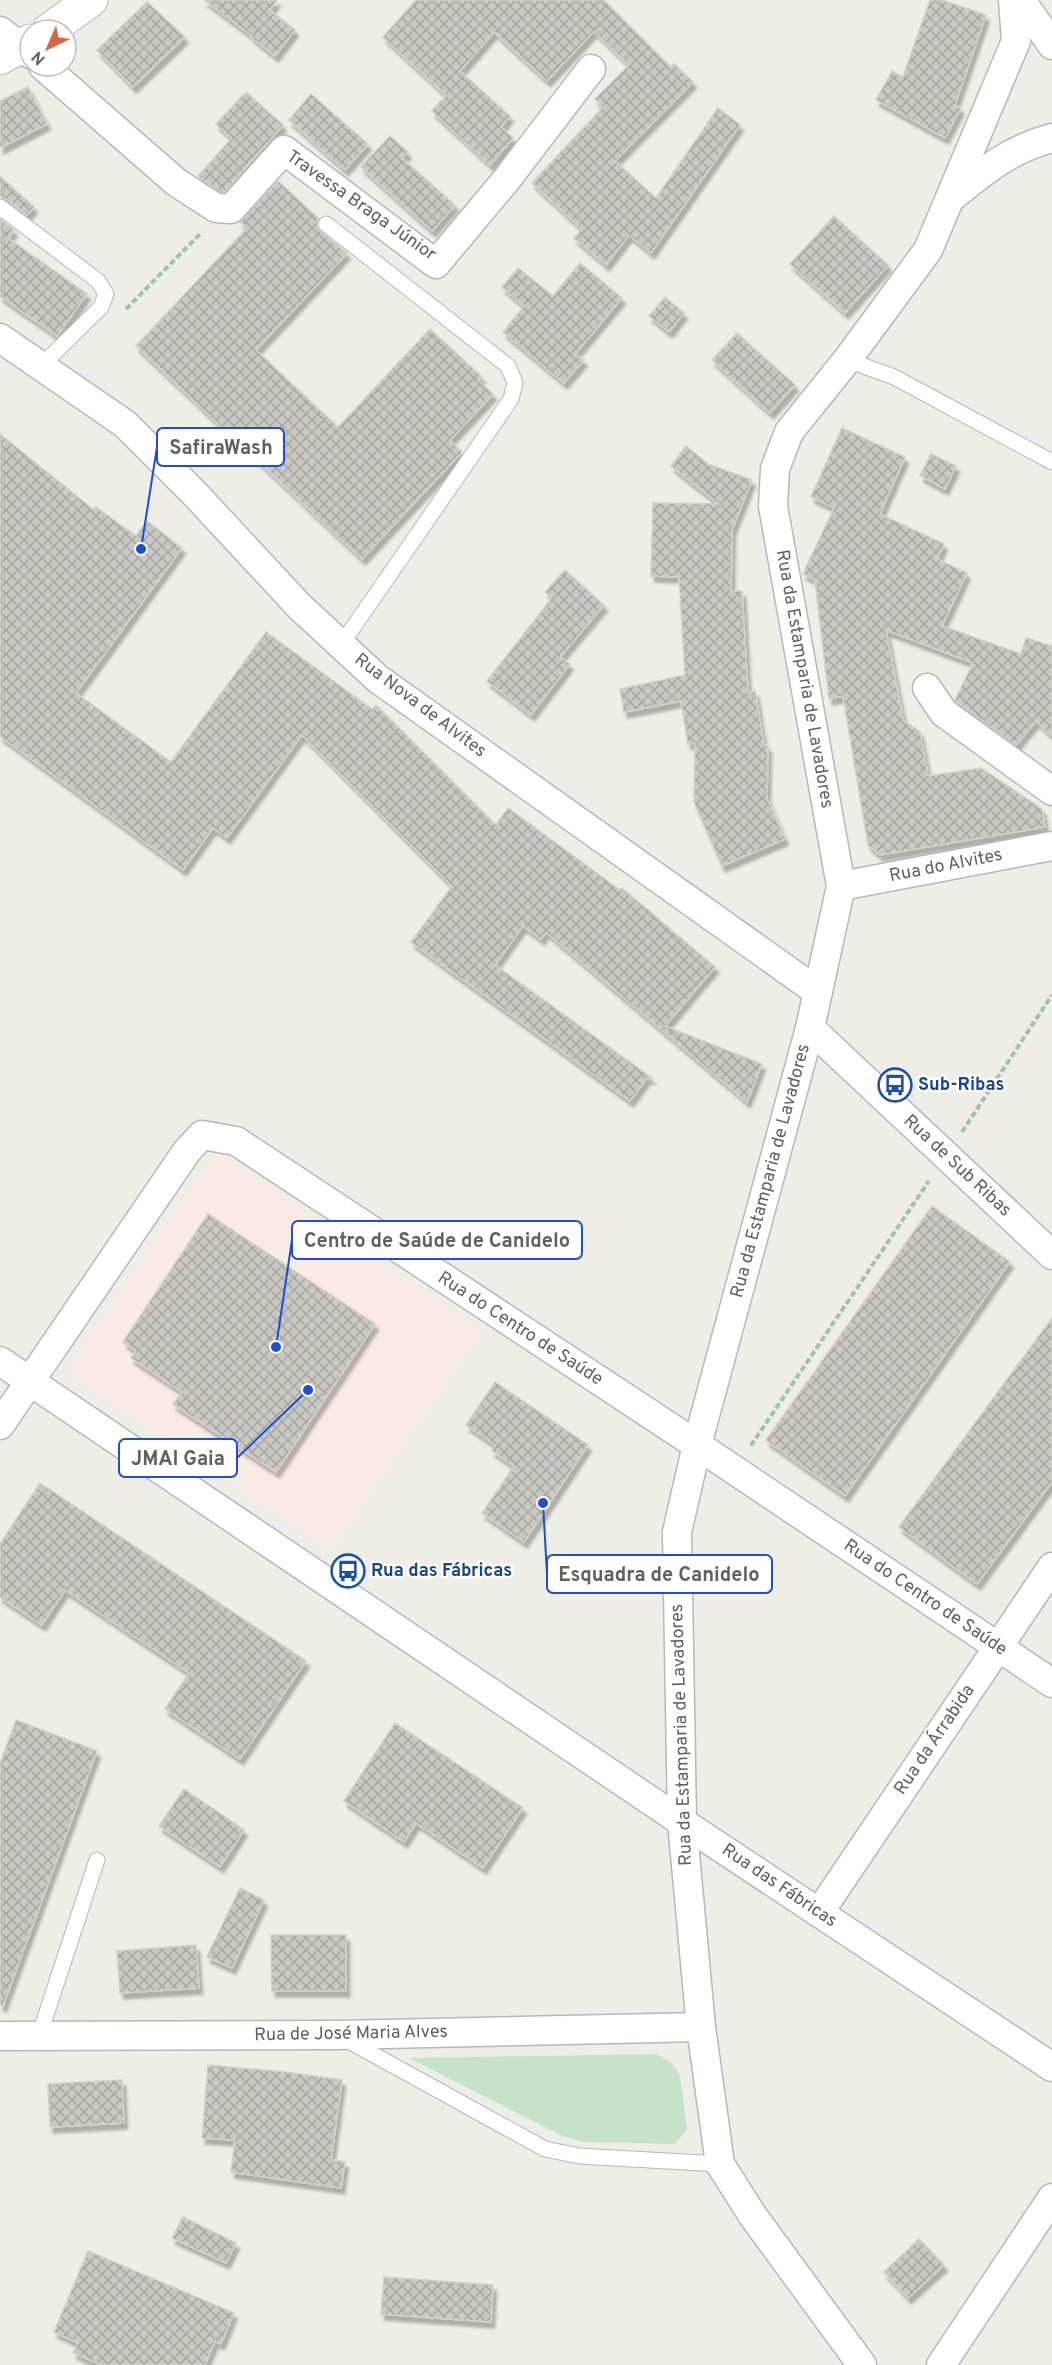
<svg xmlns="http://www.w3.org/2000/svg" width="1052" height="2365" font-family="Overpass,sans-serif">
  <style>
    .medical { fill: #f9eae5 }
    .grass { fill: #c6e3ca }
    .building { fill: url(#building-cross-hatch); stroke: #d3d0c5; stroke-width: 1.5; filter: url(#shadow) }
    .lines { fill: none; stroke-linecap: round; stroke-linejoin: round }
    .service-casing { stroke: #b6b7bb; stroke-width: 17 }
    .minor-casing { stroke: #b6b7bb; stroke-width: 31 }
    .tertiary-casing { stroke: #b6b7bb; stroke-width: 35 }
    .path { stroke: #9fc3af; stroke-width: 4; stroke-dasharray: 6 3; stroke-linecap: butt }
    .service { stroke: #fff; stroke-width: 15 }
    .minor { stroke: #fff; stroke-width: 28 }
    .tertiary { stroke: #fff; stroke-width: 33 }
    .labels { text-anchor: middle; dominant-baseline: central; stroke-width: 4.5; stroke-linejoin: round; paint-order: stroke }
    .street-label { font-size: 18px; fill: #5e6065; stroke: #fff }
    .transit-label { font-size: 18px; font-weight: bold; fill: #164399; stroke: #fff; text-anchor: start }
    .leader { fill: none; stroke: #1d4ed8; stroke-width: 2 }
    .callout-dot { fill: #1d4ed8; stroke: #fff; stroke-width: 2 }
    .callout { fill: #fff; stroke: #1d4ed8; stroke-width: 2 }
    .callout-label { font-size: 20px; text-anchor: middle; font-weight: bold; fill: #5e6065 }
  </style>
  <defs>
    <pattern id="building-cross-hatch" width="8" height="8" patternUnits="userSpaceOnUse" patternTransform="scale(1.5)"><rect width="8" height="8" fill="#cac8c3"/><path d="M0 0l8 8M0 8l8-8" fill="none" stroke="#a7a6a2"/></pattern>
    <filter id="shadow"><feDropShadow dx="3.5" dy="6" stdDeviation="1.5" flood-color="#0004"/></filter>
  </defs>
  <rect width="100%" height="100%" fill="#eeeee7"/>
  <path class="medical" d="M 216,1152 L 481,1330 L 331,1549 L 73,1376 L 72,1364 Z"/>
  <path class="grass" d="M 657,2054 L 672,2063 L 680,2076 L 687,2129 L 675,2144 L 584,2142 L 562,2136 L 409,2058 Z"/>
  <g class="building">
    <path d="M 204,0 L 277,0 L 270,10 L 295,30 L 275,56 L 251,37 L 252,36 Z"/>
    <path d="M 416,0 L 604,0 L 671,67 L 674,64 L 693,82 L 615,161 L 656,198 L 718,108 L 740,125 L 651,253 L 629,235 L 606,265 L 574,238 L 582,229 L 532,183 L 603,107 L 595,99 L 629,65 L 594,31 L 547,81 L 494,32 L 460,71 L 510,116 L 501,127 L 513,138 L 490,165 L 432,111 L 446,95 L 383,37 Z"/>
    <path d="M 930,0 L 942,0 L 986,15 L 955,105 L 961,108 L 945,138 L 876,100 L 892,71 L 903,77 Z"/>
    <path d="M 147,2 L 185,37 L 133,87 L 97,50 Z"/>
    <path d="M 28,87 L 47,124 L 0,148 L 0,101 Z"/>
    <path d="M 246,92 L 283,125 L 224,192 L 221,192 L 198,176 L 232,138 L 216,124 Z"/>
    <path d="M 311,94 L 368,144 L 345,170 L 289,120 Z"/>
    <path d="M 390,136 L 408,152 L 402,158 L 455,205 L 432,231 L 361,167 Z"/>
    <path d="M 0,176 L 34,207 L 27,215 L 6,199 L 0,197 Z"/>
    <path d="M 278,181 L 318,218 L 316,223 L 320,231 L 347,253 L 256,350 L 338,427 L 430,329 L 482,377 L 478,380 L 493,394 L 450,440 L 462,452 L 362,559 L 136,346 L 247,228 L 240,222 Z"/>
    <path d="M 834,216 L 888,265 L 845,313 L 790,264 Z"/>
    <path d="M 0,219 L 14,230 L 8,238 L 87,294 L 57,336 L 0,296 Z"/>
    <path d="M 580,263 L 622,298 L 575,354 L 584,360 L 564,383 L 503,332 L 524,306 L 502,287 L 518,268 L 553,296 Z"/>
    <path d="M 665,297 L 684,313 L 669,332 L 649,316 Z"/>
    <path d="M 737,333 L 795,385 L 770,413 L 712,360 Z"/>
    <path d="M 842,428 L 905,457 L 880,514 L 944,544 L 937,559 L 967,573 L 942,626 L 1021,654 L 1026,638 L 1052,646 L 1052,736 L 1036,721 L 1016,745 L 955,700 L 973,663 L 886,630 L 903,720 L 920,732 L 928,776 L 981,768 L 1042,809 L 1045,827 L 880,855 L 868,845 L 843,696 L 829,699 L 815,580 L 803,574 L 834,508 L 811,497 Z"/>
    <path d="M 0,434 L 94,510 L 96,507 L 136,536 L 147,521 L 182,548 L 76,693 L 171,762 L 266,632 L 372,709 L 376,705 L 496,825 L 508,808 L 620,890 L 622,888 L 715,967 L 665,1026 L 762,1064 L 747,1102 L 546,932 L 541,939 L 523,926 L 495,965 L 652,1078 L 647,1078 L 630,1101 L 411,942 L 452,886 L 302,735 L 227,838 L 213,828 L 183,870 L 0,736 Z"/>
    <path d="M 686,446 L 708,464 L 752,480 L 732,530 L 731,591 L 742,591 L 748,693 L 755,691 L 764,745 L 768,746 L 767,798 L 785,839 L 722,866 L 694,802 L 695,743 L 688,744 L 681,701 L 624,712 L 620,689 L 685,675 L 679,577 L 651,576 L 653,503 L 719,504 L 671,466 Z"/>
    <path d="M 931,454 L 956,466 L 945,489 L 920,476 Z"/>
    <path d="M 565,570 L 604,605 L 560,657 L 570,664 L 531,715 L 487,681 L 552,598 L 545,592 Z"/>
    <path d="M 932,1206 L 1010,1262 L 845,1496 L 766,1440 Z"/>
    <path d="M 208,1214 L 375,1324 L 276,1472 L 173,1404 L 182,1392 L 131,1358 L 136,1351 L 123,1342 Z"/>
    <path d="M 1052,1318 L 1052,1482 L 977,1584 L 899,1527 Z"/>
    <path d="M 495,1382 L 588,1445 L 524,1542 L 482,1513 L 514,1466 L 492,1451 L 495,1445 L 466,1425 Z"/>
    <path d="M 40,1483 L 306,1661 L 240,1759 L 165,1709 L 189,1673 L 65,1590 L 42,1625 L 0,1597 L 0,1544 Z"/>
    <path d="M 16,1720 L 97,1751 L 3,2006 L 0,2005 L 0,1764 Z"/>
    <path d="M 395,1723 L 523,1808 L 483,1868 L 416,1823 L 404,1842 L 344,1801 Z"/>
    <path d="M 184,1789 L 244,1830 L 220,1867 L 159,1826 Z"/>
    <path d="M 240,1888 L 264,1900 L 232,1968 L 207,1957 Z"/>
    <path d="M 271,1935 L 346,1935 L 346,1991 L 272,1991 Z"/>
    <path d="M 196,1945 L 199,1988 L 120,1993 L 117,1951 Z"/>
    <path d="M 208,2065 L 285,2072 L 342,2080 L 331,2160 L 345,2162 L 341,2188 L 231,2172 L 235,2140 L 202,2138 Z"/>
    <path d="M 122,2080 L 124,2123 L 50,2127 L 48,2084 Z"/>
    <path d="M 183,2217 L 236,2243 L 226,2263 L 172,2238 Z"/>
    <path d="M 919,2239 L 944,2265 L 908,2298 L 884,2272 Z"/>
    <path d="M 88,2251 L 234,2313 L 221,2344 L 215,2341 L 205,2365 L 102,2365 L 73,2353 L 78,2343 L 54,2332 Z"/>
    <path d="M 384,2277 L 493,2285 L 491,2322 L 381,2314 Z"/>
  </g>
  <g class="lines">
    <defs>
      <g id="service">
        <path d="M 0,207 L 98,281 L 106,294 L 101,307 L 41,366"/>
        <path d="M 326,224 L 508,366 L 515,383 L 511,399 L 341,645"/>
        <path d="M 847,360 L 894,377 L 1052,462"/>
        <path d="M 39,2036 L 97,1860"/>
        <path d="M 347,2040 L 545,2149 L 579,2156 L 720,2164"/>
      </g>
      <g id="minor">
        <path d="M 1021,0 L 1052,45"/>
        <path d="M 0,31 L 30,54"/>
        <path d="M 43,66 L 176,182 L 216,208 L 231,209 L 284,150 L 436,264 L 507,179 L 591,69"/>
        <path d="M 952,197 C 984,171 1010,149 1052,138"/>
        <path d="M 0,338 L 125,424 L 195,494 L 299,606 L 378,679 L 818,992"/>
        <path d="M 927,688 L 944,713 L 1052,791"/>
        <path d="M 841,886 L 1052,846"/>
        <path d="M 810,1028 L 1052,1255"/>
        <path d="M 0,1361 L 682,1822 L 1052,2067"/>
        <path d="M 0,1425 L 187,1151 L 202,1135 L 236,1141 L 697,1445 L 1052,1683"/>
        <path d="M 819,1913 L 1052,1567"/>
        <path d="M 0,2036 L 338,2035 L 701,2027"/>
        <path d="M 862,2365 L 753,2216 L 720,2164 L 701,2027 L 682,1822 L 677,1532 L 697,1445 L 810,1028 L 841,886 L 773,506 L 775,469 L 789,432 L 847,360 L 928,250 L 1016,41 L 1013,0"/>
        <path d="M 941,2365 L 1052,2198"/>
      </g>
      <g id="tertiary">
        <path d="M 49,30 L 91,0"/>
        <path d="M 0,58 L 30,41"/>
      </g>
    </defs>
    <use href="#service" class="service-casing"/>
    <use href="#minor" class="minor-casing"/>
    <use href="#tertiary" class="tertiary-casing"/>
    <g class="path">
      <path d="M 126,309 L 201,233"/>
      <path d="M 962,1132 L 1052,995"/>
      <path d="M 750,1444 L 752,1444 L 929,1181"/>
    </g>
    <use href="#service" class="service"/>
    <use href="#minor" class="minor"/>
    <use href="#tertiary" class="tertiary"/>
  </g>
  <defs>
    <symbol id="bus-ring" viewBox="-11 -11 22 22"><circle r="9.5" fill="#fff" stroke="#1a4fb4" stroke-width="1.5"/><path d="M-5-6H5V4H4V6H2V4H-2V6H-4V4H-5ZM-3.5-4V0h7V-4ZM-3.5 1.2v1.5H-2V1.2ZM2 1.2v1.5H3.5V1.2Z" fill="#1a4fb4"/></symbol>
  </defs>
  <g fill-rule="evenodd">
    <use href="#bus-ring" x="876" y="1066" width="38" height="38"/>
    <use href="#bus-ring" x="329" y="1552" width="38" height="38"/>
  </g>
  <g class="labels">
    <g class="street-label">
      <text transform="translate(361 206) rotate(35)">Travessa Braga Júnior</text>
      <text transform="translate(804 679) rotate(80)">Rua da Estamparia de Lavadores</text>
      <text transform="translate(420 706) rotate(37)">Rua Nova de Alvites</text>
      <text transform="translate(946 866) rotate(-11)">Rua do Alvites</text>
      <text transform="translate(957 1166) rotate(43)">Rua de Sub Ribas</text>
      <text transform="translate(771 1171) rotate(-75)">Rua da Estamparia de Lavadores</text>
      <text transform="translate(520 1329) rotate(33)">Rua do Centro de Saúde</text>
      <text transform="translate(925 1598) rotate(34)">Rua do Centro de Saúde</text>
      <text transform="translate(682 1735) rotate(-92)">Rua da Estamparia de Lavadores</text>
      <text transform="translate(935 1740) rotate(-56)">Rua da Árrabida</text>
      <text transform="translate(779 1886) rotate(34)">Rua das Fábricas</text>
      <text transform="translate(351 2034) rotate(-1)">Rua de José Maria Alves</text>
    </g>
    <g class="transit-label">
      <text x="918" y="1085">Sub-Ribas</text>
      <text x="371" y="1571">Rua das Fábricas</text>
    </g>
  </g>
  <path class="leader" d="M141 549L157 447M276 1347L292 1240M308 1390L237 1458M543 1503L547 1574"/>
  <g class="callout-dot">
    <circle cx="141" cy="549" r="6"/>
    <circle cx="276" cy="1347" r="6"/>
    <circle cx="308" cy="1390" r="6"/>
    <circle cx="543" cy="1503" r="6"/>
  </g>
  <g class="callout">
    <rect x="157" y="428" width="127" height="38" rx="6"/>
    <rect x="292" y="1221" width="290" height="38" rx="6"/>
    <rect x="119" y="1439" width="118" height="38" rx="6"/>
    <rect x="547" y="1555" width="225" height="38" rx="6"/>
  </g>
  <g class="callout-label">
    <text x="221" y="454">SafiraWash</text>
    <text x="437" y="1247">Centro de Saúde de Canidelo</text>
    <text x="178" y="1465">JMAI Gaia</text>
    <text x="659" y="1581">Esquadra de Canidelo</text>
  </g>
  <g transform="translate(48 48) rotate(224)"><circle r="28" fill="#ffffff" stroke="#bfbfc1" stroke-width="1.5"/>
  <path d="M0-4.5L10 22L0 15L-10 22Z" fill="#d76544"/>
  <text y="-9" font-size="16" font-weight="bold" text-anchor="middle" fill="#5e6065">N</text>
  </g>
</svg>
